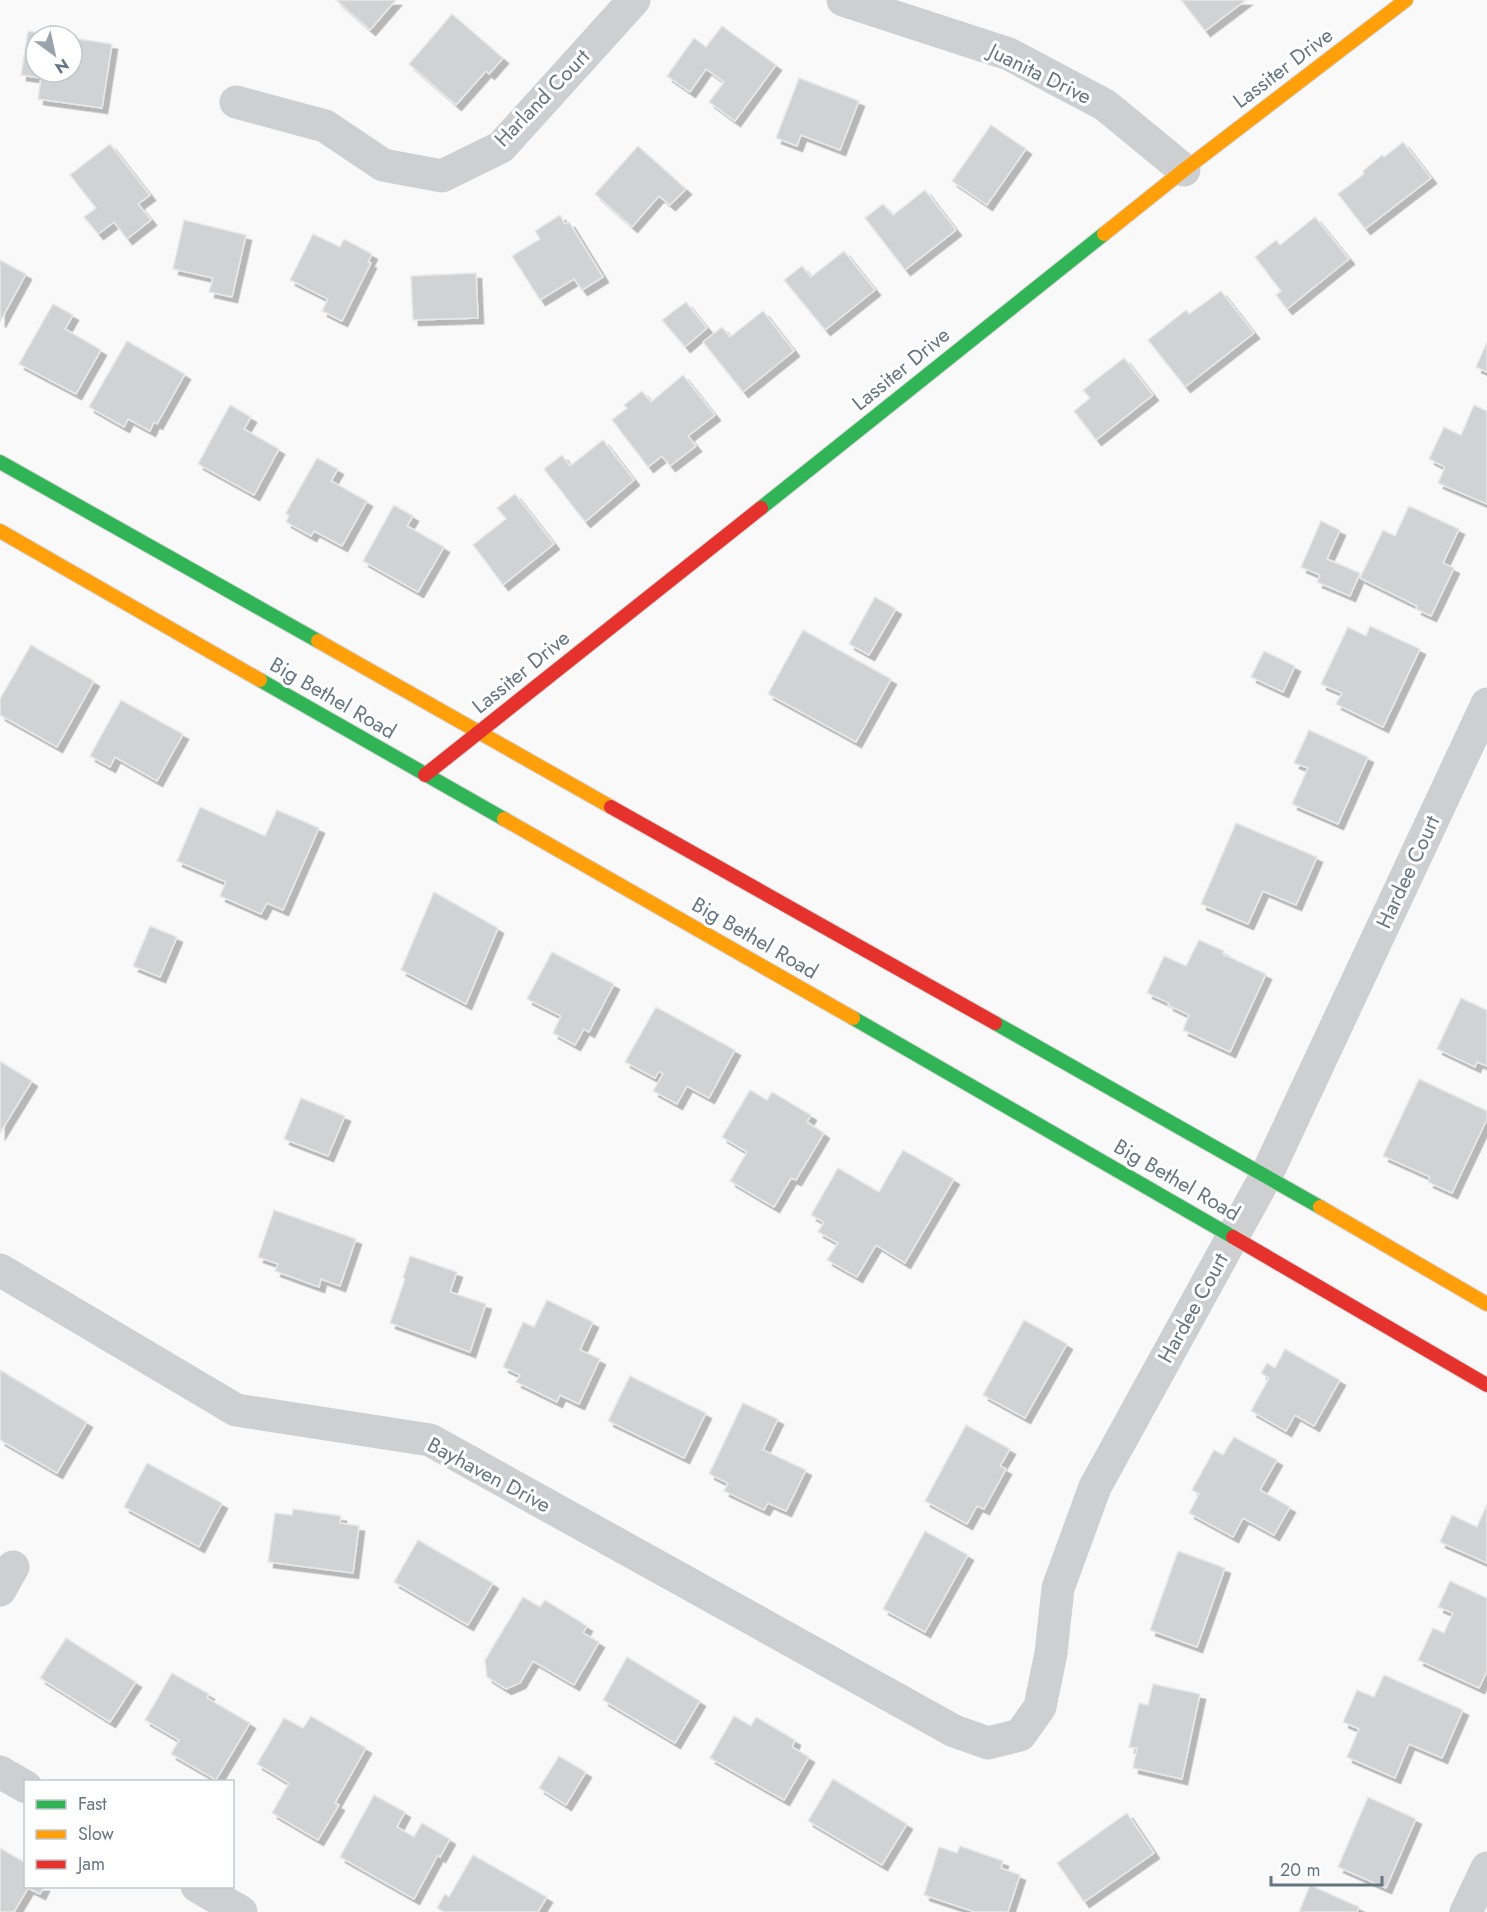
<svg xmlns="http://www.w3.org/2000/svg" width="1487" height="1912" font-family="Jost,sans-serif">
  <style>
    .building { fill: #d0d2d3; stroke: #e8e8e8; stroke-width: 1.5; filter: url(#shadow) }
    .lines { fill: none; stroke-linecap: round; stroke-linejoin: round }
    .fast-casing { stroke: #d5d6d7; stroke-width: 16 }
    .slow-casing { stroke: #d5d6d7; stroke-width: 16 }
    .jam-casing { stroke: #d5d6d7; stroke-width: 16 }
    .street { stroke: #cecfd0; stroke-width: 33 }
    .fast { stroke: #30b455; stroke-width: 14 }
    .slow { stroke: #ff9f0a; stroke-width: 14 }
    .jam { stroke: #e5322d; stroke-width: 14 }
    .labels { text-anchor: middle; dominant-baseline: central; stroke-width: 6; stroke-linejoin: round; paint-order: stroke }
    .street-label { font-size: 21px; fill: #657683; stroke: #fff }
  </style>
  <defs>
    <filter id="shadow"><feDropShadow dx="5.5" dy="5.5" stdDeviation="0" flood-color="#0004"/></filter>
  </defs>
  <rect width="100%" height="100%" fill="#f9f9f9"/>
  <g class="building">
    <path d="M 336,0 L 396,0 L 370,30 Z"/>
    <path d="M 1181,0 L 1246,0 L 1205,31 Z"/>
    <path d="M 452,14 L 503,58 L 489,74 L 486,71 L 456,105 L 409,64 Z"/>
    <path d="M 722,26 L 776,65 L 735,121 L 709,102 L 724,82 L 706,69 L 690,92 L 667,76 L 694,38 L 706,47 Z"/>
    <path d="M 28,31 L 59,36 L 36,36 L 36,72 L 72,72 L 72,38 L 112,44 L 102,108 L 38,99 L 41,78 L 21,75 Z"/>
    <path d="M 799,78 L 859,101 L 840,150 L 801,135 L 797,146 L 776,138 Z"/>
    <path d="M 991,125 L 1026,149 L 987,205 L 952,181 Z"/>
    <path d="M 1403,142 L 1431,178 L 1365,229 L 1338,194 L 1364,174 L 1363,171 L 1382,155 L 1384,157 Z"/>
    <path d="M 110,144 L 150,195 L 138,204 L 151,220 L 127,239 L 114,222 L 98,234 L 84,217 L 96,208 L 70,175 Z"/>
    <path d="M 638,146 L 686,189 L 670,205 L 659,196 L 632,227 L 595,194 Z"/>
    <path d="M 925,190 L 956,230 L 905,270 L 865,218 L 883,204 L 893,215 Z"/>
    <path d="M 560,215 L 565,224 L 569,222 L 603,277 L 582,290 L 574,279 L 540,300 L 512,256 L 540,239 L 535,231 Z"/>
    <path d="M 1315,217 L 1349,259 L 1287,309 L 1276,295 L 1281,291 L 1255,257 L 1276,240 L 1280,245 Z"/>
    <path d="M 184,220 L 246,235 L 232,297 L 209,292 L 213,278 L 173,269 Z"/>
    <path d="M 313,234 L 340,247 L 344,239 L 372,254 L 368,262 L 371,263 L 342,321 L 322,311 L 328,299 L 290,280 Z"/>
    <path d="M 844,251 L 875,290 L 825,330 L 784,280 L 802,266 L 811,277 Z"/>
    <path d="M 0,260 L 26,274 L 0,322 Z"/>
    <path d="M 476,273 L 478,318 L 413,320 L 411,276 Z"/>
    <path d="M 1221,291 L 1254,333 L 1185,387 L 1148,340 L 1186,310 L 1189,314 Z"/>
    <path d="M 686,302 L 707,328 L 685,347 L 662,320 Z"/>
    <path d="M 53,304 L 73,315 L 65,329 L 101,350 L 76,394 L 19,364 Z"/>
    <path d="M 763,311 L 794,351 L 743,392 L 703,342 L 722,327 L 730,337 Z"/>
    <path d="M 127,341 L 185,374 L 157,424 L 154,422 L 150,431 L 128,419 L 124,427 L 89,407 Z"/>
    <path d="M 1487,342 L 1487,372 L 1476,367 Z"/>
    <path d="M 1124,358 L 1153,395 L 1096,440 L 1074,411 L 1090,398 L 1083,390 Z"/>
    <path d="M 683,375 L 715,415 L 688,436 L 696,446 L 670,466 L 662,456 L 648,467 L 612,420 L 627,408 L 624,405 L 642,391 L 651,402 Z"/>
    <path d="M 230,405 L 251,417 L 244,429 L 279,449 L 254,495 L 198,464 Z"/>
    <path d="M 1474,405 L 1487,411 L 1487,504 L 1438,483 L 1445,467 L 1429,459 L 1444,427 L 1461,435 Z"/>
    <path d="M 603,440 L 634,480 L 585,522 L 544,469 L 562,455 L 570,466 Z"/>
    <path d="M 317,458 L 338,469 L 331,481 L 367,501 L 342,546 L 314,531 L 311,536 L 286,522 L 289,516 L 286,513 Z"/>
    <path d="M 515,494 L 554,544 L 503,585 L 473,545 L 506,519 L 497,508 Z"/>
    <path d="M 394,505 L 413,516 L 407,526 L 444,547 L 418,592 L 363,561 Z"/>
    <path d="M 1409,506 L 1459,529 L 1443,563 L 1454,568 L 1431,616 L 1416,609 L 1417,606 L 1360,578 L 1383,530 L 1395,536 Z"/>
    <path d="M 1321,521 L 1340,530 L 1327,559 L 1360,573 L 1350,596 L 1317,582 L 1320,575 L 1301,567 Z"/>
    <path d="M 875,597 L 896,609 L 869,655 L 849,644 Z"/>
    <path d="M 1370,626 L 1420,649 L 1383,727 L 1336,704 L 1342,693 L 1321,684 L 1348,627 L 1366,636 Z"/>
    <path d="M 803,630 L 891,679 L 856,742 L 768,694 Z"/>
    <path d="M 31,645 L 94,681 L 57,747 L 0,715 L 0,699 Z"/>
    <path d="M 1264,651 L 1295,666 L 1283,692 L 1251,677 Z"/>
    <path d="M 121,700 L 183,734 L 157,781 L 115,757 L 110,767 L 90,756 Z"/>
    <path d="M 1309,730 L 1368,757 L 1338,824 L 1292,804 L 1308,768 L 1294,763 Z"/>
    <path d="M 200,807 L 265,836 L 277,810 L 319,828 L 283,910 L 267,903 L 261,914 L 220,896 L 226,882 L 177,861 Z"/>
    <path d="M 1236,823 L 1317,857 L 1296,905 L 1263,891 L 1248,924 L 1201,904 Z"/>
    <path d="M 434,892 L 498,928 L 466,1004 L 401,970 Z"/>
    <path d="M 150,926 L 177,937 L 160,977 L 133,966 Z"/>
    <path d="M 1199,940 L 1224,951 L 1223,954 L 1266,974 L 1230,1052 L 1183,1030 L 1189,1015 L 1168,1005 L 1169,1003 L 1147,993 L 1164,956 L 1186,966 Z"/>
    <path d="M 552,952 L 614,984 L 589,1032 L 584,1029 L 575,1045 L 553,1033 L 561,1016 L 527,999 Z"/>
    <path d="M 1461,998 L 1487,1010 L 1487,1066 L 1477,1062 L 1475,1067 L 1437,1049 Z"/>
    <path d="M 656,1007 L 735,1050 L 709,1098 L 687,1086 L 677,1104 L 653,1091 L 663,1074 L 659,1071 L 655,1078 L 625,1062 Z"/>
    <path d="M 0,1061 L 32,1081 L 0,1133 Z"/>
    <path d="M 1419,1079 L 1487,1111 L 1487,1119 L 1452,1193 L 1428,1182 L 1430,1177 L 1383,1156 Z"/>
    <path d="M 750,1090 L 767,1100 L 772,1092 L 811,1115 L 807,1122 L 824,1133 L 796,1180 L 791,1178 L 774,1207 L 730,1181 L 747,1152 L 722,1137 Z"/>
    <path d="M 301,1098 L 345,1116 L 328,1156 L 284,1139 Z"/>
    <path d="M 903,1150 L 954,1179 L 905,1263 L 876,1245 L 857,1277 L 827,1260 L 838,1243 L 818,1232 L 824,1222 L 811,1215 L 838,1168 L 879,1192 Z"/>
    <path d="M 274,1210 L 356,1239 L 340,1286 L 321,1279 L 319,1287 L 275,1271 L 278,1264 L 258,1257 Z"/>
    <path d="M 410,1256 L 457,1272 L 450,1292 L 486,1304 L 470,1352 L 390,1323 L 405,1279 L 403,1278 Z"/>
    <path d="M 547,1300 L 593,1322 L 580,1350 L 600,1359 L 579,1404 L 560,1395 L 557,1402 L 516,1382 L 520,1375 L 503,1367 L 523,1322 L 534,1327 Z"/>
    <path d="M 1024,1320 L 1067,1344 L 1025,1418 L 983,1395 Z"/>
    <path d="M 1285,1349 L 1340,1380 L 1314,1426 L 1295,1415 L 1286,1431 L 1251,1411 L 1269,1378 L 1261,1373 L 1267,1363 L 1275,1368 Z"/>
    <path d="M 0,1370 L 87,1422 L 57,1473 L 0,1440 Z"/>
    <path d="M 630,1376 L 706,1413 L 684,1458 L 608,1421 Z"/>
    <path d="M 743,1403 L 778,1419 L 763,1450 L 806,1470 L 786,1511 L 768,1503 L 764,1510 L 724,1491 L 728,1483 L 709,1474 Z"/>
    <path d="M 966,1425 L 1010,1449 L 1000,1466 L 1006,1469 L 984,1509 L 977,1506 L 967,1524 L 925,1501 Z"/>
    <path d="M 1234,1437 L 1277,1460 L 1260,1490 L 1290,1507 L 1274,1535 L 1243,1518 L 1233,1537 L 1189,1513 L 1199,1494 L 1192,1490 L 1214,1450 L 1223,1455 Z"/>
    <path d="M 147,1463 L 222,1503 L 199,1547 L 124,1507 Z"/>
    <path d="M 1487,1504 L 1487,1563 L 1440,1542 L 1452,1515 L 1477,1527 Z"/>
    <path d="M 293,1509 L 341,1516 L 340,1523 L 359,1526 L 353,1573 L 268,1562 L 275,1513 L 292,1515 Z"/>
    <path d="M 925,1531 L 968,1555 L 925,1632 L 883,1609 Z"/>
    <path d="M 418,1540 L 493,1583 L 468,1625 L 394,1582 Z"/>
    <path d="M 1178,1551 L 1225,1568 L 1197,1647 L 1150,1630 Z"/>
    <path d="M 1450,1581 L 1487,1598 L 1487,1671 L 1479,1688 L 1418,1660 L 1433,1628 L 1444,1633 L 1453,1613 L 1438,1607 Z"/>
    <path d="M 523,1597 L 540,1607 L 545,1600 L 587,1626 L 583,1633 L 599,1642 L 574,1685 L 533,1661 L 520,1683 L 506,1689 L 487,1677 L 485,1660 Z"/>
    <path d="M 66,1638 L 136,1682 L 110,1722 L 40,1678 Z"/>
    <path d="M 627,1657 L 700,1701 L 675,1743 L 603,1700 Z"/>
    <path d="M 172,1673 L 209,1694 L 207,1698 L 250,1723 L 216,1780 L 171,1754 L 179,1740 L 145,1720 Z"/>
    <path d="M 1384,1675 L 1463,1710 L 1442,1758 L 1409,1744 L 1395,1778 L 1347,1757 L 1359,1729 L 1343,1722 L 1357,1690 L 1374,1697 Z"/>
    <path d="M 1153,1684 L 1200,1694 L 1182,1779 L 1133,1768 L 1137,1748 L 1129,1747 L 1139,1703 L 1148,1705 Z"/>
    <path d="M 311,1716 L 366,1748 L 335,1803 L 339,1805 L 318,1840 L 272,1813 L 289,1783 L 257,1764 L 284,1718 L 303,1728 Z"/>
    <path d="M 734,1716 L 751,1726 L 756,1717 L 795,1740 L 792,1747 L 809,1757 L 784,1800 L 710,1758 Z"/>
    <path d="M 559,1756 L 586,1772 L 566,1805 L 539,1788 Z"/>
    <path d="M 833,1779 L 907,1824 L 882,1865 L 808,1821 Z"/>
    <path d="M 374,1795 L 405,1812 L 397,1827 L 414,1837 L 422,1823 L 450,1839 L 440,1857 L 438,1855 L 414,1899 L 340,1857 Z"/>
    <path d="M 1368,1797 L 1416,1819 L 1386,1888 L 1338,1867 Z"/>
    <path d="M 1127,1813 L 1154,1853 L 1084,1902 L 1057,1863 Z"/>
    <path d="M 960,1846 L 1003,1861 L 1001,1868 L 1020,1875 L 1008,1912 L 975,1912 L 924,1895 L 939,1847 L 957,1853 Z"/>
    <path d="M 0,1848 L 26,1863 L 26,1886 L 44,1886 L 40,1894 L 28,1888 L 14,1912 L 0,1912 Z"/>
    <path d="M 473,1855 L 547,1897 L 538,1912 L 444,1912 L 437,1908 L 445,1894 L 449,1897 Z"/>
    <path d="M 1310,1885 L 1359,1907 L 1357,1912 L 1299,1912 Z"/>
  </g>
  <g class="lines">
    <defs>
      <g id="fast">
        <path d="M 0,462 L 318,641"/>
        <path d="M 761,508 L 1104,234"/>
        <path d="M 260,680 L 504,819"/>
        <path d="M 853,1018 L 1233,1237"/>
        <path d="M 995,1023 L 1320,1207"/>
      </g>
      <g id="slow">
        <path d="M 1104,234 L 1184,170 L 1406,0"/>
        <path d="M 0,531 L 260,680"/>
        <path d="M 318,641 L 611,807"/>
        <path d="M 504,819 L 853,1018"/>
        <path d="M 1320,1207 L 1487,1304"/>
      </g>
      <g id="jam">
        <path d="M 425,775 L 761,508"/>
        <path d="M 611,807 L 995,1023"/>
        <path d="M 1233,1237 L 1487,1385"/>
      </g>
    </defs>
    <use href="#fast" class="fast-casing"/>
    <use href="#slow" class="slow-casing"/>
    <use href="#jam" class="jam-casing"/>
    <g class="street">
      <path d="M 843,0 L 1009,54 L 1105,105 L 1184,170"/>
      <path d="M 236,102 L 325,126 L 383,165 L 442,176 L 501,147 L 634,0"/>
      <path d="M 0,1270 L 236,1410 L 430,1440 L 954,1731 L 988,1743 L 1020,1735 L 1040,1707 L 1051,1653 L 1058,1588 L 1095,1487 L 1266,1176 L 1487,704"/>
      <path d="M 0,1590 L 13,1567"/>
      <path d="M 0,1772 L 26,1787"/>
      <path d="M 197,1886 L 241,1912"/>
      <path d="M 1466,1912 L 1487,1868"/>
    </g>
    <use href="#fast" class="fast"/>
    <use href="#slow" class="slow"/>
    <use href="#jam" class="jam"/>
  </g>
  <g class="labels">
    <g class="street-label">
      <text transform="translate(1283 68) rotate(-37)">Lassiter Drive</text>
      <text transform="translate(1040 74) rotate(26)">Juanita Drive</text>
      <text transform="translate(542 98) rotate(-46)">Harland Court</text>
      <text transform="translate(901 369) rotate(-39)">Lassiter Drive</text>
      <text transform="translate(521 672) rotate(-39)">Lassiter Drive</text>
      <text transform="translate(333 698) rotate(30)">Big Bethel Road</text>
      <text transform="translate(1408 872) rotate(-65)">Hardee Court</text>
      <text transform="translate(755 938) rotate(30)">Big Bethel Road</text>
      <text transform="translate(1177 1180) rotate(30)">Big Bethel Road</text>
      <text transform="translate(1193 1308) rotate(-61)">Hardee Court</text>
      <text transform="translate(489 1475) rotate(28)">Bayhaven Drive</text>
    </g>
  </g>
  <rect x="24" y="1780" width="210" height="108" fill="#ffffff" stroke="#c1c8cd" stroke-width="1.5"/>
  <rect x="36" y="1800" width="30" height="9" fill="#30b455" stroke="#c1c8cd" stroke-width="1.5"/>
  <text x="78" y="1810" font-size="18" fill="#657683">Fast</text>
  <rect x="36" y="1830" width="30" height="9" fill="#ff9f0a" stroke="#c1c8cd" stroke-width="1.5"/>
  <text x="78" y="1840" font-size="18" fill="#657683">Slow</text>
  <rect x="36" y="1860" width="30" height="9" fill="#e5322d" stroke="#c1c8cd" stroke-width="1.5"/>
  <text x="78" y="1870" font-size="18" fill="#657683">Jam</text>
  <g transform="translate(54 54) rotate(147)"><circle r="28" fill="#ffffff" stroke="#c1c8cd" stroke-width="1.5"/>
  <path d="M0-4.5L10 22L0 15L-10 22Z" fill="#99a4ac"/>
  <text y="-9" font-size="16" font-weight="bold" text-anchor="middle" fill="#657683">N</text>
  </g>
  <path d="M1271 1876v9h111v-9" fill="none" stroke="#657683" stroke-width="3"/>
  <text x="1280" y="1876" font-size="18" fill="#657683" stroke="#ffffff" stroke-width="4.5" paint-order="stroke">20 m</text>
</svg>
